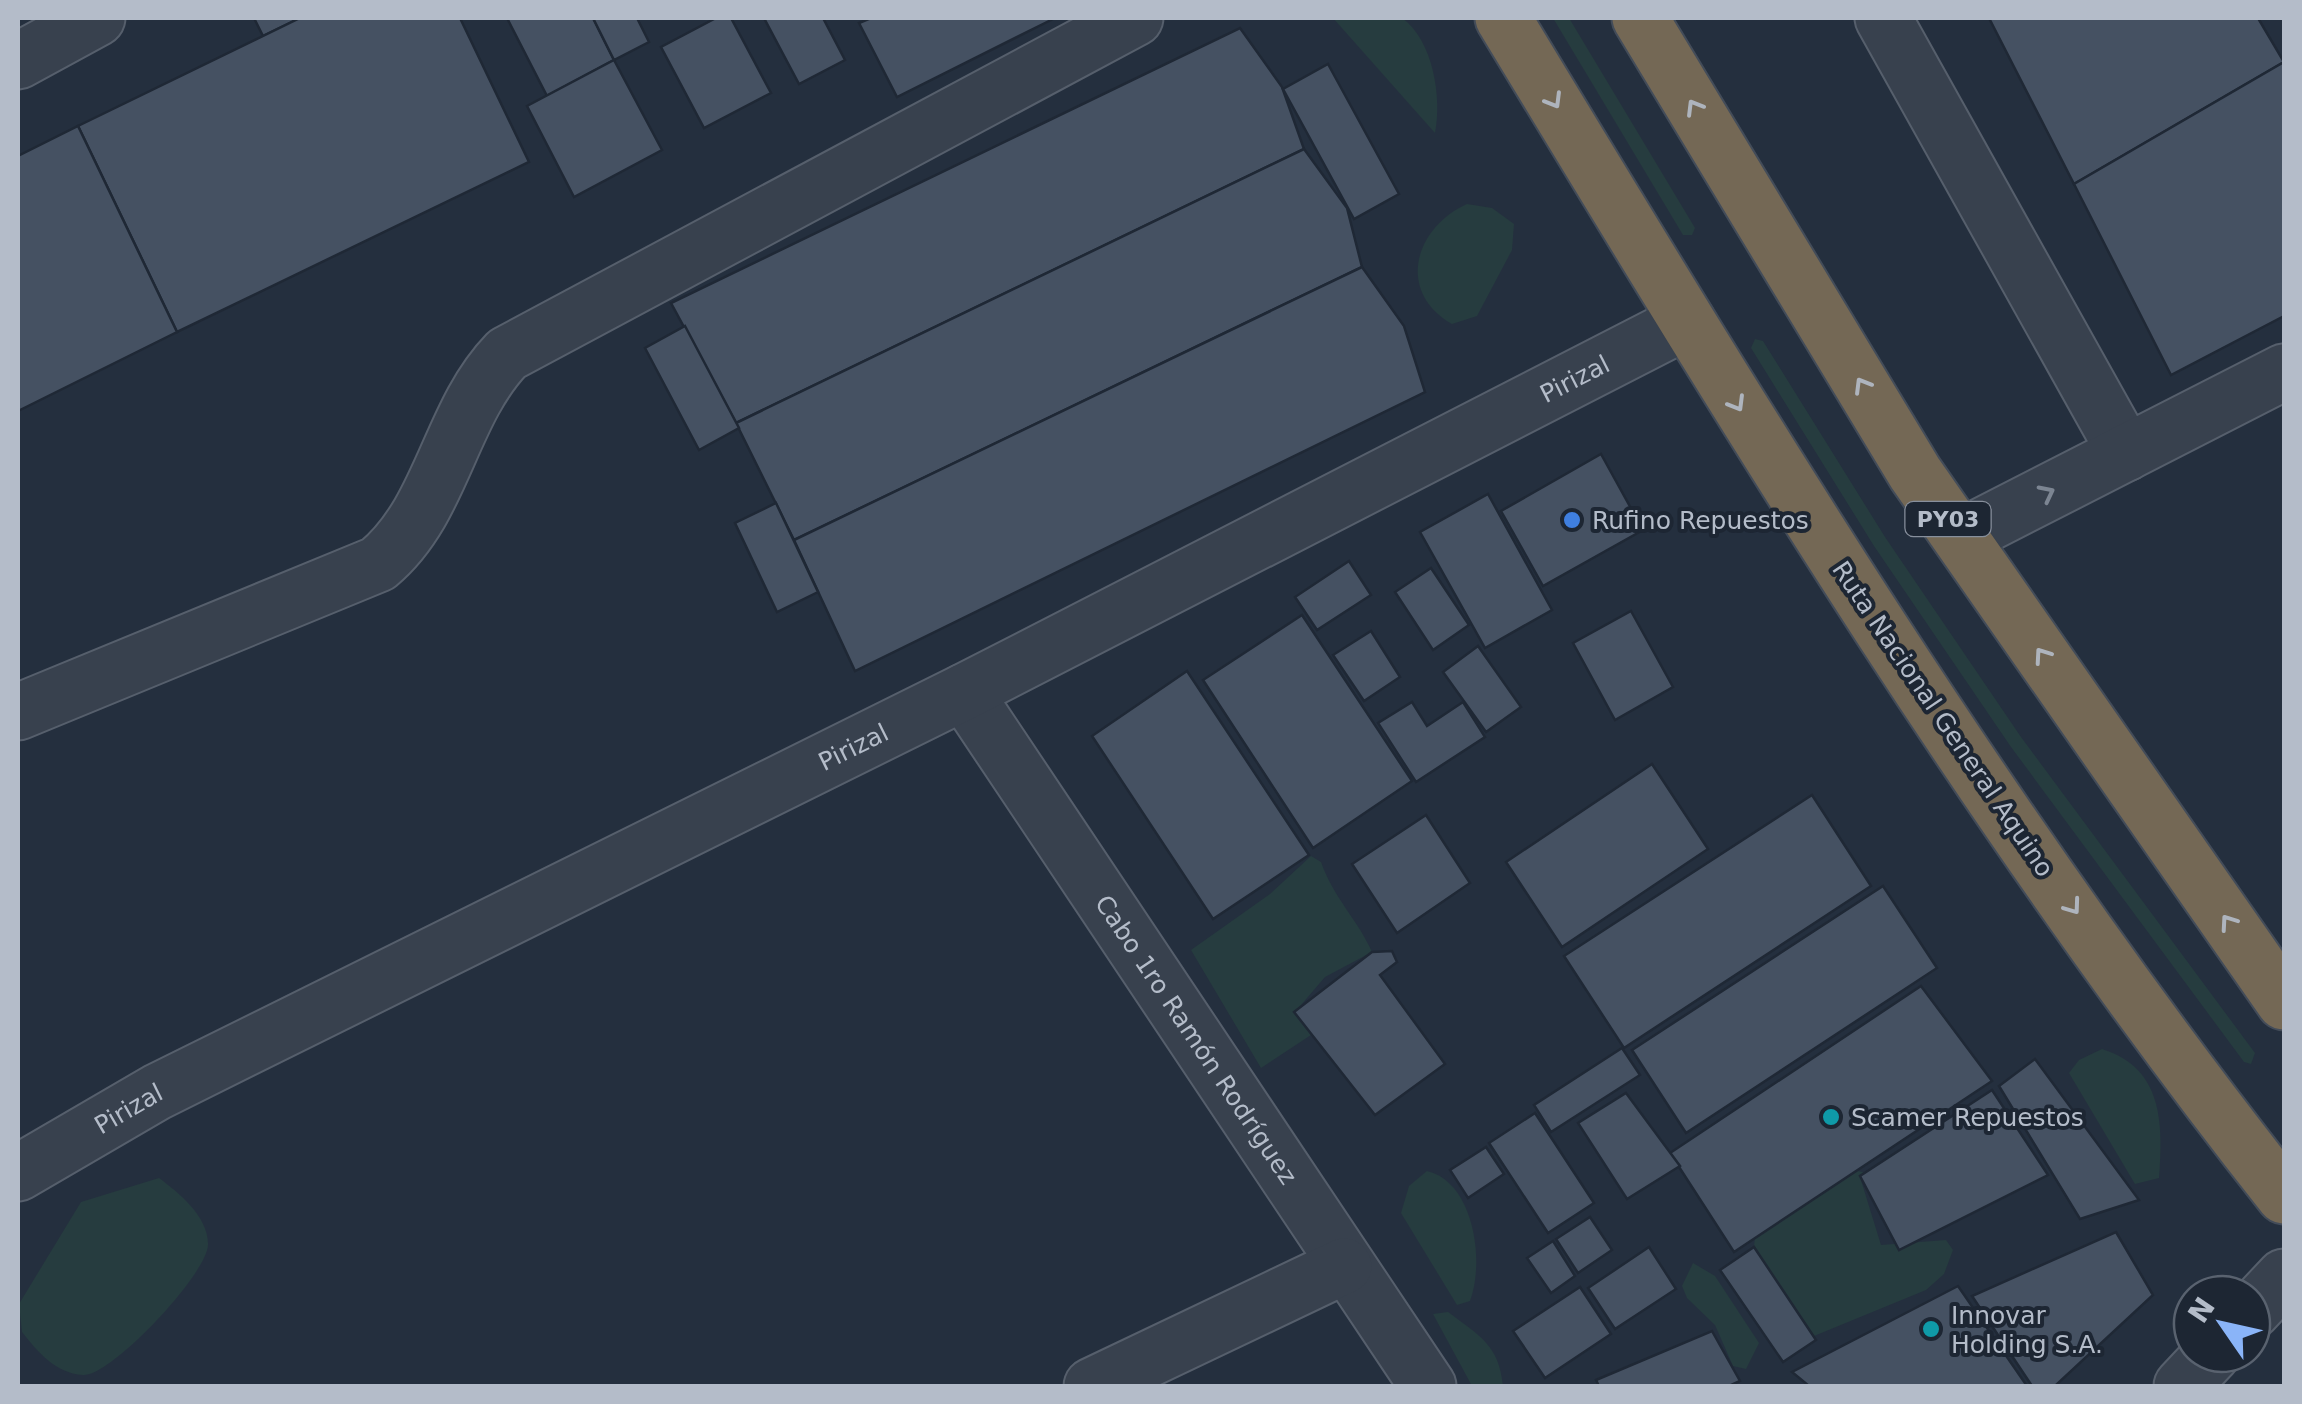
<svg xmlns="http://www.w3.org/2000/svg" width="2302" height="1404" font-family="'DejaVu Sans',sans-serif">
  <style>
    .green { fill: #263c3f }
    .building { fill: #455162; stroke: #1f2835; stroke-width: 2.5 }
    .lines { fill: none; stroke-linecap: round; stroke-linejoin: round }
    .minor-casing { stroke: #565f6c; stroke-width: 59 }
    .highway-casing { stroke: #434c59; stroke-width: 59 }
    .minor { stroke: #38414e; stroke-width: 55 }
    .highway { stroke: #746855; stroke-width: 55 }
    .oneway { stroke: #aeb4bd }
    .oneway2 { stroke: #7c8592 }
    .shop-dot { fill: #3f7fe0; stroke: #1d2633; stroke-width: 4 }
    .culture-dot { fill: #0f9aa8; stroke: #1d2633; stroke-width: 4 }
    .labels { text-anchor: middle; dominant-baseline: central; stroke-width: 8; stroke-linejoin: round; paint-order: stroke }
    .shield { fill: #1d2633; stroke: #878f9c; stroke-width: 2.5 }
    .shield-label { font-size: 22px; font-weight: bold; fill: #b4bcc9 }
    .street-label { font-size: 25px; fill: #b4bcc9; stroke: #1d2633 }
    .poi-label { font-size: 25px; fill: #b4bcc9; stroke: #1d2633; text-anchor: start }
  </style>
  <rect width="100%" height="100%" fill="#242f3e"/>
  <g class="green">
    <path d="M 1333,18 L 1402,18 C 1433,40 1442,97 1435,133 Z"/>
    <path d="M 1553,18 L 1569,18 L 1695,228 L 1692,235 L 1683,235 Z"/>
    <path d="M 1467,204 L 1492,208 L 1514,224 L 1512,250 L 1477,316 L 1452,324 C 1396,292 1414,228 1467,204 Z"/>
    <path d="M 1755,339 L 1763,341 L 1885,537 L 2021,737 L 2255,1053 L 2251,1064 L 2244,1062 L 2011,747 L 1874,546 L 1751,348 Z"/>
    <path d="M 1311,856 L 1321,862 C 1333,897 1358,920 1372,952 L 1325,977 L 1295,1012 L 1311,1035 L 1261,1068 L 1191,950 L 1270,894 Z"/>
    <path d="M 2102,1049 C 2163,1068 2163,1123 2159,1178 L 2135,1184 L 2069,1073 L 2079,1060 Z"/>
    <path d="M 1427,1171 C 1474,1182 1485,1262 1470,1301 L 1457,1305 L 1401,1213 L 1409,1186 Z"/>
    <path d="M 1858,1171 L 1866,1173 L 1860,1177 L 1881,1245 L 1946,1240 L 1953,1250 L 1944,1274 L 1926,1290 L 1814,1336 L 1754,1247 L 1755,1237 Z"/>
    <path d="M 159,1178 C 179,1193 209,1217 208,1245 C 207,1274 111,1377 83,1375 C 55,1373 38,1352 22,1332 L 19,1304 L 81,1202 Z"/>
    <path d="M 1693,1263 L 1715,1276 L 1759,1343 L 1746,1369 L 1733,1366 L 1715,1325 L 1687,1298 L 1682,1286 Z"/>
    <path d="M 1448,1312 C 1480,1336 1499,1345 1503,1386 L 1472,1386 L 1433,1314 Z"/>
  </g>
  <g class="building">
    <path d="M 254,18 L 300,18 L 263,36 Z"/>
    <path d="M 300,18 L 460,18 L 529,162 L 177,332 L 78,126 Z"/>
    <path d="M 507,18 L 593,18 L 614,60 L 547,96 Z"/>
    <path d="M 593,18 L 637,18 L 649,42 L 614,60 Z"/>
    <path d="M 716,18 L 731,18 L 771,93 L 704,128 L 661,47 Z"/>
    <path d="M 764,18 L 823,18 L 845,60 L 799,84 Z"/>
    <path d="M 871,18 L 1055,18 L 897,97 L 859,23 Z"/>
    <path d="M 1989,18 L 2258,18 L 2284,62 L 2074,184 Z"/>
    <path d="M 1240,28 L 1282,87 L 1304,149 L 736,423 L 671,303 Z"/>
    <path d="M 614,60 L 662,150 L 574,197 L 527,106 Z"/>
    <path d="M 2284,62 L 2284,316 L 2171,375 L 2074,184 Z"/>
    <path d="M 1328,64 L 1399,194 L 1354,219 L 1283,89 Z"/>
    <path d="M 78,126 L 177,332 L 18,411 L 18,156 Z"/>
    <path d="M 1304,149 L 1347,208 L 1362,267 L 794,540 L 736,423 Z"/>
    <path d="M 1362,267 L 1404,326 L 1425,392 L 855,671 L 794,540 Z"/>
    <path d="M 685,326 L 739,428 L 699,450 L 645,348 Z"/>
    <path d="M 1601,454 L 1643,530 L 1543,586 L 1501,511 Z"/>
    <path d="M 1488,494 L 1552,610 L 1485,648 L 1420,532 Z"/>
    <path d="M 776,503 L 818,592 L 777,612 L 735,523 Z"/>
    <path d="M 1349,561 L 1371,595 L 1317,630 L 1295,597 Z"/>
    <path d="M 1431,568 L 1469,625 L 1433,650 L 1395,592 Z"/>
    <path d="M 1631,611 L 1673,687 L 1615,720 L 1573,643 Z"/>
    <path d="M 1302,615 L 1412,781 L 1313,848 L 1203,680 Z"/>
    <path d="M 1371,631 L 1400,677 L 1364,701 L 1333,655 Z"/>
    <path d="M 1478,646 L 1521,707 L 1486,732 L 1443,672 Z"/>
    <path d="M 1187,671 L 1309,855 L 1213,919 L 1092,736 Z"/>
    <path d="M 1412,702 L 1427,726 L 1463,702 L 1485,737 L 1416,782 L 1378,723 Z"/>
    <path d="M 1652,764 L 1708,849 L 1562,947 L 1506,862 Z"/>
    <path d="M 1812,795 L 1871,886 L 1624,1048 L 1564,956 Z"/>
    <path d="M 1426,815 L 1470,883 L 1397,933 L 1352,864 Z"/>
    <path d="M 1883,886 L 1937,968 L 1686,1133 L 1632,1050 Z"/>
    <path d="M 1392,951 L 1397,962 L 1380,975 L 1445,1064 L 1375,1115 L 1294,1012 L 1372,952 Z"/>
    <path d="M 1921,986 L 1992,1081 L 1734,1252 L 1670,1153 Z"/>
    <path d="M 1622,1048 L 1640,1075 L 1551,1132 L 1534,1105 Z"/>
    <path d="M 2035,1059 L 2139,1200 L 2080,1219 L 1999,1086 Z"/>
    <path d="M 1992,1090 L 2048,1175 L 1899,1250 L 1860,1176 Z"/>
    <path d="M 1626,1093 L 1680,1166 L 1627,1199 L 1578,1123 Z"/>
    <path d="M 1535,1113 L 1594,1203 L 1548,1233 L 1489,1143 Z"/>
    <path d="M 1486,1147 L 1504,1174 L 1468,1198 L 1450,1170 Z"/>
    <path d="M 1590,1217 L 1612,1250 L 1578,1273 L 1556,1239 Z"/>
    <path d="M 2116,1232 L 2153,1295 L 2055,1386 L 2032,1386 L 1972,1296 Z"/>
    <path d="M 1553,1241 L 1575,1276 L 1551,1293 L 1527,1258 Z"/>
    <path d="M 1649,1247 L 1676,1289 L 1615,1329 L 1588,1288 Z"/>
    <path d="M 1754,1247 L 1816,1340 L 1783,1362 L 1720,1270 Z"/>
    <path d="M 1958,1286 L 2027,1386 L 1809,1386 L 1792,1372 Z"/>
    <path d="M 1580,1287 L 1611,1334 L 1545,1378 L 1513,1331 Z"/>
    <path d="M 1712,1331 L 1740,1381 L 1729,1386 L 1599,1386 L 1596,1380 Z"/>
  </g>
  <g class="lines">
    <defs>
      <g id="minor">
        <path d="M 1883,18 L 2126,453"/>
        <path d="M 18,61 L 97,18"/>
        <path d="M 1961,537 L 2284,372"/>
        <path id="s1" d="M 964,692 L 1428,1386"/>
        <path d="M 18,712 L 378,564 C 443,510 449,414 507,354 L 1135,18"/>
        <path id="s2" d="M 18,1173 L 157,1092 L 964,692 L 1687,321"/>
        <path d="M 2252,1311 L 2284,1277"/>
        <path d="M 1092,1386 L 1344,1266"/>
        <path d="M 2182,1386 L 2212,1354"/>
      </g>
      <g id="highway">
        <path d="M 1503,18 C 1747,421 1991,826 2284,1196"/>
        <path d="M 1640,18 L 1915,473 L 2284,1002"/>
      </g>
    </defs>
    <use href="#minor" class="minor-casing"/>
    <use href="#highway" class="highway-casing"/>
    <use href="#minor" class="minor"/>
    <use href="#highway" class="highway"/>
  </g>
  <defs><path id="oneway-chevron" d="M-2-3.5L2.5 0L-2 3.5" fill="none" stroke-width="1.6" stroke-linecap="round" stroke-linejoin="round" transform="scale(2.5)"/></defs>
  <g class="oneway">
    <use href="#oneway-chevron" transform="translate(1554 101) rotate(59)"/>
    <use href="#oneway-chevron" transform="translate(1694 107) rotate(-121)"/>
    <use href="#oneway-chevron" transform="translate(1862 385) rotate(-121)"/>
    <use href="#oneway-chevron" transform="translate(1737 404) rotate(59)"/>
    <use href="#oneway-chevron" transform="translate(2042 655) rotate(-125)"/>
    <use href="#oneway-chevron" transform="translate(2073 907) rotate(54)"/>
    <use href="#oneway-chevron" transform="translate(2228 922) rotate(-125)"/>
  </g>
  <use class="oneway2" href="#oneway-chevron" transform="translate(2047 493) rotate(-27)"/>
  <circle class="shop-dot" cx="1572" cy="520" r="10"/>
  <g class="culture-dot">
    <circle cx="1831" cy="1117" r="10"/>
    <circle cx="1931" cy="1329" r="10"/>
  </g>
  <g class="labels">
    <rect class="shield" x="1905.5" y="502" width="85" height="34" rx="8"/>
    <g class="shield-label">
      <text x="1948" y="519">PY03</text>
    </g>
    <g class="street-label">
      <text stroke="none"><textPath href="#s2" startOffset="1748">Pirizal</textPath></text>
      <text transform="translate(1943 719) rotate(56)">Ruta Nacional General Aquino</text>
      <text stroke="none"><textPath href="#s2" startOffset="938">Pirizal</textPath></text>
      <text stroke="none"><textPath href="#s1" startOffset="418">Cabo 1ro Ramón Rodríguez</textPath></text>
      <text stroke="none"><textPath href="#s2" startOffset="128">Pirizal</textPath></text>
    </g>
    <g class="poi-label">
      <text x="1592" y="520">Rufino Repuestos</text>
      <text x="1851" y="1117">Scamer Repuestos</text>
      <text x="1951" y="1315">Innovar<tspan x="1951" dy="29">Holding S.A.</tspan></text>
    </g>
  </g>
  <rect width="2302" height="1404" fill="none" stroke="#b4bcc9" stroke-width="40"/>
  <g transform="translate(2222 1324) rotate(304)"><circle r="48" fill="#1d2633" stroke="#59626f" stroke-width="2.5"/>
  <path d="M0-8L18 38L0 25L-18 38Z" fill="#8ab4f8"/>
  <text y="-15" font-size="28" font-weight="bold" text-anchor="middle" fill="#b4bcc9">N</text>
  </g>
</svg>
